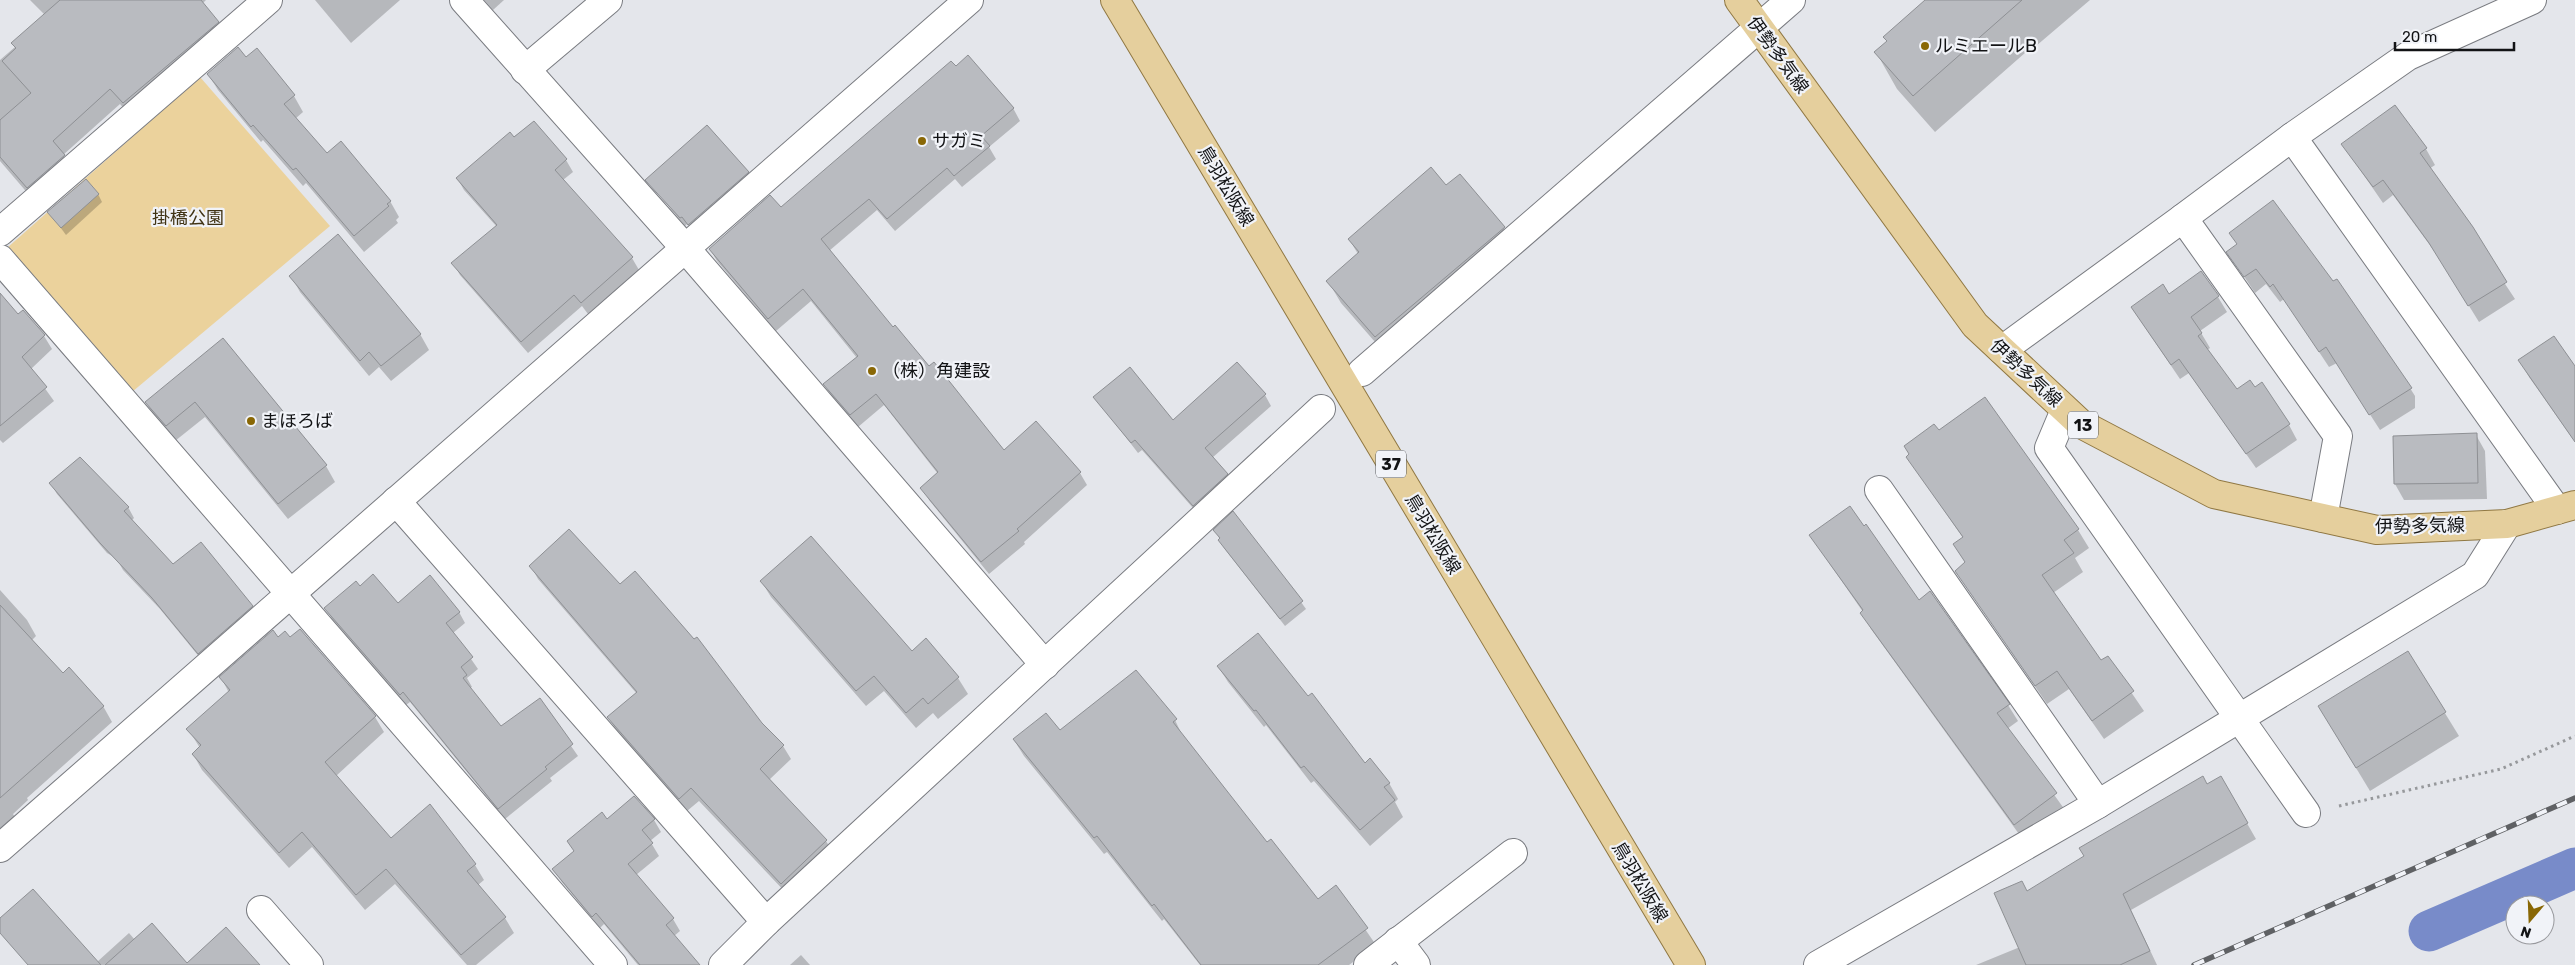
<svg xmlns="http://www.w3.org/2000/svg" width="2575" height="965" font-family="Rubik,'Noto Sans JP',sans-serif">
  <style>
    .green { fill: #ebd29c }
    .shadow { fill: #0003 }
    .lines { fill: none; stroke-linecap: round; stroke-linejoin: round }
    .canal { stroke: #788bc9; stroke-width: 41 }
    .building { fill: #b9bbc0; stroke: #8e9094 }
    .minor-casing { stroke: #797b80; stroke-width: 30 }
    .major-casing { stroke: #907843; stroke-width: 30 }
    .path { stroke: #96989b; stroke-width: 3; stroke-dasharray: 2.5 4; stroke-linecap: butt }
    .minor { stroke: #fff; stroke-width: 28 }
    .major { stroke: #e5cf9d; stroke-width: 28 }
    .rail-casing { stroke: #5f6164; stroke-width: 5.5 }
    .rail { stroke: #f1f3f8; stroke-width: 4; stroke-dasharray: 11; stroke-linecap: butt }
    .poi-dot { fill: #896705; stroke: #f1f3f8; stroke-width: 2 }
    .labels { text-anchor: middle; dominant-baseline: central; stroke-width: 4.5; stroke-linejoin: round; paint-order: stroke }
    .shield { fill: #f1f3f8; stroke: #555659; stroke-width: 1 }
    .shield-label { font-size: 16px; font-weight: bold; fill: #121315 }
    .poi-label { font-size: 18px; fill: #121315; stroke: #f1f3f8; text-anchor: start }
    .street-label { font-size: 18px; fill: #121315; stroke: #f1f3f8 }
    .park-label { font-size: 18px; fill: #403314; stroke: #f1f3f8 }
  </style>
  <rect width="100%" height="100%" fill="#e4e6eb"/>
  <path class="green" d="M 200,77 L 330,226 L 132,392 L 7,248 Z"/>
  <g class="shadow">
    <path d="M 30,0 L 206,0 L 202,4 L 227,39 L 132,118 L 120,104 L 63,155 L 73,172 L 36,203 L 0,161 L 0,60 L 15,47 L 13,44 L 45,15 Z"/>
    <path d="M 315,0 L 400,0 L 351,43 Z"/>
    <path d="M 484,0 L 504,0 L 493,10 Z"/>
    <path d="M 1938,0 L 2090,0 L 2036,46 L 2035,44 L 1935,132 L 1897,89 L 1876,52 Z"/>
    <path d="M 246,58 L 294,96 L 303,112 L 295,119 L 327,155 L 390,201 L 399,217 L 396,220 L 398,223 L 364,252 L 306,183 L 303,186 L 263,140 L 261,142 L 218,90 L 208,74 Z"/>
    <path d="M 1013,108 L 1020,121 L 989,147 L 996,159 L 962,187 L 955,179 L 895,231 L 877,210 L 829,251 L 893,329 L 1004,451 L 1036,423 L 1080,473 L 1087,485 L 1024,542 L 1025,544 L 989,574 L 929,500 L 922,488 L 938,474 L 884,405 L 858,427 L 832,397 L 825,384 L 857,358 L 811,301 L 776,331 L 717,261 L 710,249 L 781,208 Z"/>
    <path d="M 534,122 L 566,160 L 573,172 L 563,180 L 632,258 L 639,270 L 588,314 L 582,306 L 528,353 L 460,275 L 453,263 L 497,227 L 464,190 L 457,178 Z"/>
    <path d="M 2343,145 L 2426,149 L 2435,165 L 2429,169 L 2515,299 L 2479,322 L 2440,259 L 2393,195 L 2383,203 Z"/>
    <path d="M 748,172 L 753,180 L 694,232 L 687,224 L 685,226 L 647,180 Z"/>
    <path d="M 1460,176 L 1504,228 L 1517,249 L 1389,358 L 1341,303 L 1328,281 L 1358,254 L 1349,239 L 1446,187 Z"/>
    <path d="M 98,194 L 102,202 L 66,235 L 49,212 Z"/>
    <path d="M 2231,233 L 2333,283 L 2381,347 L 2383,345 L 2415,396 L 2415,408 L 2380,430 L 2337,363 L 2329,367 L 2284,299 L 2280,302 L 2266,284 L 2255,293 L 2228,252 L 2238,245 Z"/>
    <path d="M 291,276 L 420,334 L 429,350 L 391,381 L 379,367 L 369,376 L 300,292 Z"/>
    <path d="M 0,296 L 18,316 L 23,312 L 44,336 L 52,349 L 31,369 L 54,401 L 3,443 L 0,440 Z"/>
    <path d="M 2169,296 L 2218,297 L 2227,312 L 2200,331 L 2210,348 L 2207,350 L 2237,391 L 2289,425 L 2297,440 L 2256,468 L 2189,373 L 2180,379 L 2132,308 Z"/>
    <path d="M 223,340 L 326,466 L 335,482 L 288,519 L 205,417 L 175,441 L 155,418 L 146,402 Z"/>
    <path d="M 2520,361 L 2575,369 L 2575,442 L 2529,377 Z"/>
    <path d="M 1265,395 L 1271,406 L 1212,458 L 1233,486 L 1200,516 L 1142,450 L 1138,453 L 1095,397 L 1173,422 Z"/>
    <path d="M 1984,399 L 2078,530 L 2089,548 L 2075,558 L 2083,572 L 2053,593 L 2101,662 L 2107,657 L 2144,711 L 2104,739 L 2069,689 L 2047,704 L 1956,571 L 1966,564 L 1954,544 L 1963,538 L 1907,457 L 1938,431 Z"/>
    <path d="M 2476,435 L 2485,451 L 2487,499 L 2404,500 L 2395,484 Z"/>
    <path d="M 51,483 L 128,507 L 134,518 L 131,521 L 173,566 L 252,607 L 258,617 L 205,664 L 160,609 L 123,570 L 117,559 L 107,553 L 57,494 Z"/>
    <path d="M 1215,530 L 1301,602 L 1306,609 L 1285,626 L 1224,548 Z"/>
    <path d="M 1810,535 L 1919,602 L 1930,593 L 2008,705 L 2018,721 L 2007,729 L 2065,810 L 2024,841 L 1871,629 L 1862,613 L 1863,612 Z"/>
    <path d="M 531,566 L 620,586 L 694,641 L 697,639 L 761,723 L 783,746 L 791,759 L 769,780 L 826,841 L 834,854 L 789,896 L 699,801 L 687,811 L 616,730 L 608,717 L 637,694 L 538,579 Z"/>
    <path d="M 761,581 L 911,653 L 926,640 L 958,678 L 968,694 L 938,719 L 933,713 L 916,728 L 884,691 L 866,706 L 771,597 Z"/>
    <path d="M 360,588 L 397,605 L 459,612 L 465,623 L 453,633 L 478,669 L 467,678 L 472,687 L 470,688 L 501,728 L 539,700 L 578,756 L 550,778 L 552,781 L 505,819 L 410,702 L 406,705 L 332,619 L 326,609 Z"/>
    <path d="M 0,590 L 27,620 L 36,636 L 31,641 L 63,674 L 103,706 L 112,722 L 27,798 L 28,800 L 13,814 L 17,821 L 0,837 Z"/>
    <path d="M 300,630 L 375,717 L 384,732 L 336,776 L 391,840 L 430,806 L 475,865 L 484,880 L 478,885 L 505,918 L 514,933 L 476,965 L 467,965 L 395,884 L 365,910 L 312,847 L 289,868 L 202,770 L 193,754 L 200,748 L 188,729 L 229,693 L 221,677 L 278,639 L 290,639 Z"/>
    <path d="M 2408,653 L 2459,736 L 2370,791 L 2333,730 Z"/>
    <path d="M 1218,666 L 1308,698 L 1365,764 L 1389,783 L 1398,799 L 1395,802 L 1403,817 L 1370,846 L 1314,781 L 1311,783 L 1266,725 L 1264,727 L 1228,682 Z"/>
    <path d="M 1136,671 L 1175,720 L 1183,737 L 1267,843 L 1318,900 L 1336,887 L 1376,945 L 1349,965 L 1200,965 L 1164,919 L 1162,921 L 1107,852 L 1104,854 L 1024,756 L 1014,740 L 1060,731 Z"/>
    <path d="M 2221,778 L 2256,839 L 2131,910 L 2157,965 L 1976,965 L 2020,947 L 2027,892 Z"/>
    <path d="M 607,820 L 654,820 L 661,832 L 650,841 L 659,856 L 636,875 L 673,919 L 680,931 L 674,936 L 697,965 L 638,965 L 604,924 L 600,928 L 561,881 L 554,869 L 575,852 L 568,842 Z"/>
    <path d="M 0,920 L 97,962 L 129,933 L 135,940 L 187,965 L 259,965 L 36,965 Z"/>
    <path d="M 801,955 L 810,965 L 790,965 Z"/>
  </g>
  <g class="lines">
    <path class="canal" d="M 2429,931 L 2575,868"/>
  </g>
  <g class="building">
    <path d="M 60,0 L 201,0 L 219,22 L 123,103 L 110,89 L 53,141 L 65,155 L 27,188 L 0,157 L 0,120 L 31,93 L 2,61 L 16,48 L 11,43 Z"/>
    <path d="M 1925,0 L 2022,0 L 1913,96 L 1874,52 L 1887,41 L 1883,37 Z"/>
    <path d="M 238,47 L 246,57 L 257,48 L 295,95 L 284,104 L 327,153 L 341,141 L 391,201 L 387,204 L 389,206 L 354,236 L 296,168 L 293,170 L 253,125 L 251,127 L 207,74 Z"/>
    <path d="M 968,55 L 1014,108 L 981,136 L 990,146 L 954,176 L 947,168 L 887,219 L 869,199 L 821,239 L 893,327 L 895,325 L 929,366 L 934,362 L 1004,450 L 1036,421 L 1081,472 L 1017,529 L 1019,531 L 981,562 L 920,488 L 938,472 L 876,394 L 850,415 L 823,384 L 858,356 L 803,289 L 768,319 L 709,249 L 770,195 L 781,207 L 951,61 L 956,66 Z"/>
    <path d="M 2395,105 L 2427,148 L 2420,153 L 2473,227 L 2507,282 L 2468,306 L 2429,243 L 2383,180 L 2373,187 L 2341,144 Z"/>
    <path d="M 534,121 L 567,159 L 555,170 L 633,257 L 581,303 L 574,295 L 521,342 L 451,263 L 497,225 L 456,178 L 510,132 L 514,137 Z"/>
    <path d="M 707,125 L 749,172 L 688,225 L 682,217 L 680,218 L 645,180 Z"/>
    <path d="M 1431,167 L 1446,185 L 1460,174 L 1505,227 L 1375,337 L 1326,281 L 1359,252 L 1348,239 Z"/>
    <path d="M 86,179 L 99,194 L 61,228 L 47,212 Z"/>
    <path d="M 2273,200 L 2333,281 L 2337,279 L 2412,388 L 2369,415 L 2326,347 L 2319,352 L 2273,284 L 2270,287 L 2256,269 L 2244,277 L 2226,252 L 2237,244 L 2229,233 Z"/>
    <path d="M 338,234 L 421,334 L 381,366 L 369,352 L 360,361 L 289,276 Z"/>
    <path d="M 2201,271 L 2219,296 L 2191,317 L 2202,333 L 2198,336 L 2237,389 L 2250,380 L 2255,387 L 2262,382 L 2290,424 L 2246,454 L 2179,359 L 2171,365 L 2131,307 L 2163,284 L 2169,294 Z"/>
    <path d="M 0,293 L 18,314 L 23,310 L 45,335 L 22,357 L 47,387 L 0,426 Z"/>
    <path d="M 2554,336 L 2575,366 L 2575,442 L 2518,360 Z"/>
    <path d="M 223,338 L 327,465 L 278,504 L 195,402 L 166,426 L 145,402 Z"/>
    <path d="M 1237,362 L 1266,394 L 1205,448 L 1228,474 L 1193,506 L 1135,440 L 1131,443 L 1093,397 L 1130,367 L 1173,420 Z"/>
    <path d="M 1985,397 L 2079,529 L 2064,540 L 2074,553 L 2042,575 L 2101,660 L 2108,656 L 2134,691 L 2092,721 L 2057,671 L 2035,686 L 1955,571 L 1965,562 L 1953,544 L 1963,537 L 1906,457 L 1909,454 L 1904,446 L 1934,424 L 1939,430 Z"/>
    <path d="M 2477,433 L 2478,483 L 2394,484 L 2393,436 Z"/>
    <path d="M 80,457 L 129,507 L 124,511 L 173,564 L 201,542 L 253,606 L 198,654 L 152,598 L 100,543 L 49,483 Z"/>
    <path d="M 1850,506 L 1864,526 L 1866,524 L 1919,600 L 1930,591 L 2010,704 L 1997,713 L 2057,793 L 2014,825 L 1860,613 L 1863,610 L 1809,535 Z"/>
    <path d="M 1233,511 L 1303,601 L 1280,619 L 1218,540 L 1220,538 L 1213,530 Z"/>
    <path d="M 569,529 L 620,584 L 635,571 L 694,639 L 697,637 L 762,723 L 784,745 L 760,769 L 827,840 L 781,884 L 691,788 L 679,799 L 607,717 L 637,692 L 529,566 Z"/>
    <path d="M 811,536 L 912,651 L 926,638 L 959,677 L 928,704 L 923,698 L 906,713 L 874,676 L 856,691 L 760,581 Z"/>
    <path d="M 373,574 L 398,603 L 430,575 L 460,612 L 446,623 L 473,657 L 461,667 L 467,675 L 463,678 L 501,726 L 540,698 L 573,744 L 545,767 L 547,769 L 498,809 L 403,692 L 400,695 L 324,608 L 356,581 L 360,586 Z"/>
    <path d="M 0,605 L 63,673 L 69,667 L 104,706 L 0,798 Z"/>
    <path d="M 300,629 L 376,716 L 325,762 L 391,838 L 430,804 L 476,864 L 467,871 L 506,917 L 461,955 L 386,869 L 356,895 L 302,832 L 279,853 L 192,754 L 201,745 L 186,729 L 230,690 L 219,677 L 273,630 L 278,637 L 285,631 L 290,637 Z"/>
    <path d="M 1258,633 L 1308,696 L 1312,693 L 1365,763 L 1370,758 L 1390,783 L 1384,787 L 1395,800 L 1360,830 L 1304,766 L 1301,768 L 1256,710 L 1254,711 L 1217,666 Z"/>
    <path d="M 2408,651 L 2446,712 L 2356,768 L 2318,706 Z"/>
    <path d="M 1136,670 L 1177,719 L 1173,722 L 1267,842 L 1271,839 L 1318,899 L 1336,885 L 1368,928 L 1318,965 L 1201,965 L 1154,904 L 1152,906 L 1097,836 L 1094,838 L 1013,739 L 1046,713 L 1060,730 Z"/>
    <path d="M 2203,776 L 2207,784 L 2221,776 L 2248,823 L 2123,894 L 2150,951 L 2120,965 L 2026,965 L 1994,893 L 2022,881 L 2027,891 L 2084,856 L 2079,848 Z"/>
    <path d="M 634,796 L 655,819 L 642,830 L 653,843 L 628,864 L 674,918 L 666,925 L 700,965 L 640,965 L 596,913 L 592,917 L 552,869 L 574,851 L 567,841 L 602,812 L 607,819 Z"/>
    <path d="M 33,889 L 101,965 L 28,965 L 0,933 L 0,918 Z"/>
    <path d="M 152,923 L 187,963 L 226,927 L 260,965 L 105,965 Z"/>
  </g>
  <g class="lines">
    <defs>
      <g id="minor">
        <path d="M 464,0 L 685,248 L 1045,665"/>
        <path d="M 525,70 L 608,0"/>
        <path d="M 2292,137 L 2408,56 L 2532,0"/>
        <path d="M 2183,218 L 2292,137 L 2557,510"/>
        <path d="M 0,232 L 268,0"/>
        <path d="M 0,259 L 613,965"/>
        <path d="M 2002,350 L 2183,218 L 2338,436 L 2323,518"/>
        <path d="M 1362,372 L 1791,0"/>
        <path d="M 2065,410 L 2049,448 L 2306,813"/>
        <path d="M 1879,490 L 2098,804"/>
        <path d="M 396,501 L 766,922"/>
        <path d="M 0,848 L 969,0"/>
        <path d="M 261,910 L 309,965"/>
        <path d="M 1398,941 L 1416,965"/>
        <path d="M 723,965 L 766,922 L 1321,409"/>
        <path d="M 1368,965 L 1513,853"/>
        <path d="M 1818,965 L 2098,804 L 2475,575 L 2507,524"/>
      </g>
      <g id="major">
        <path d="M 1115,0 L 1691,965"/>
        <path d="M 1739,0 L 1975,325 L 2081,424 L 2214,494 L 2377,530 L 2507,524 L 2575,505"/>
      </g>
    </defs>
    <use href="#minor" class="minor-casing"/>
    <use href="#major" class="major-casing"/>
    <path class="path" d="M 2339,806 L 2501,769 L 2575,736"/>
    <use href="#minor" class="minor"/>
    <use href="#major" class="major"/>
    <defs>
      <path id="rail" d="M 2194,965 L 2575,798"/>
    </defs>
    <use href="#rail" class="rail-casing"/>
    <use href="#rail" class="rail"/>
  </g>
  <g class="poi-dot">
    <circle cx="1925" cy="46" r="5"/>
    <circle cx="922" cy="141" r="5"/>
    <circle cx="872" cy="371" r="5"/>
    <circle cx="251" cy="421" r="5"/>
  </g>
  <g class="labels">
    <g class="shield">
      <rect x="2068" y="411.5" width="30" height="27" rx="4"/>
      <rect x="1376" y="450.5" width="30" height="27" rx="4"/>
    </g>
    <g class="shield-label">
      <text x="2083" y="425">13</text>
      <text x="1391" y="464">37</text>
    </g>
    <g class="poi-label">
      <text x="1935" y="46">ルミエールB</text>
      <text x="932" y="141">サガミ</text>
      <text x="882" y="371">（株）角建設</text>
      <text x="261" y="421">まほろば</text>
    </g>
    <g class="street-label">
      <text transform="translate(1778 55) rotate(54)">伊勢多気線</text>
      <text transform="translate(1226 186) rotate(59)">鳥羽松阪線</text>
      <text transform="translate(2026 373) rotate(43)">伊勢多気線</text>
      <text transform="translate(2420 526) rotate(-1)">伊勢多気線</text>
      <text transform="translate(1433 534) rotate(59)">鳥羽松阪線</text>
      <text transform="translate(1640 882) rotate(59)">鳥羽松阪線</text>
    </g>
    <g class="park-label">
      <text x="188" y="218">掛橋公園</text>
    </g>
  </g>
  <g transform="translate(2530 920) rotate(199)"><circle r="24" fill="#f1f3f8" stroke="#98999d"/>
  <path d="M0-4L9 19L0 12L-9 19Z" fill="#896705"/>
  <text y="-8" font-size="14" font-weight="bold" text-anchor="middle" fill="#121315">N</text>
  </g>
  <path d="M2395 42v8h119v-8" fill="none" stroke="#121315" stroke-width="2.5"/>
  <text x="2402" y="42" font-size="15" fill="#121315" stroke="#f1f3f8" stroke-width="4" paint-order="stroke">20 m</text>
</svg>
